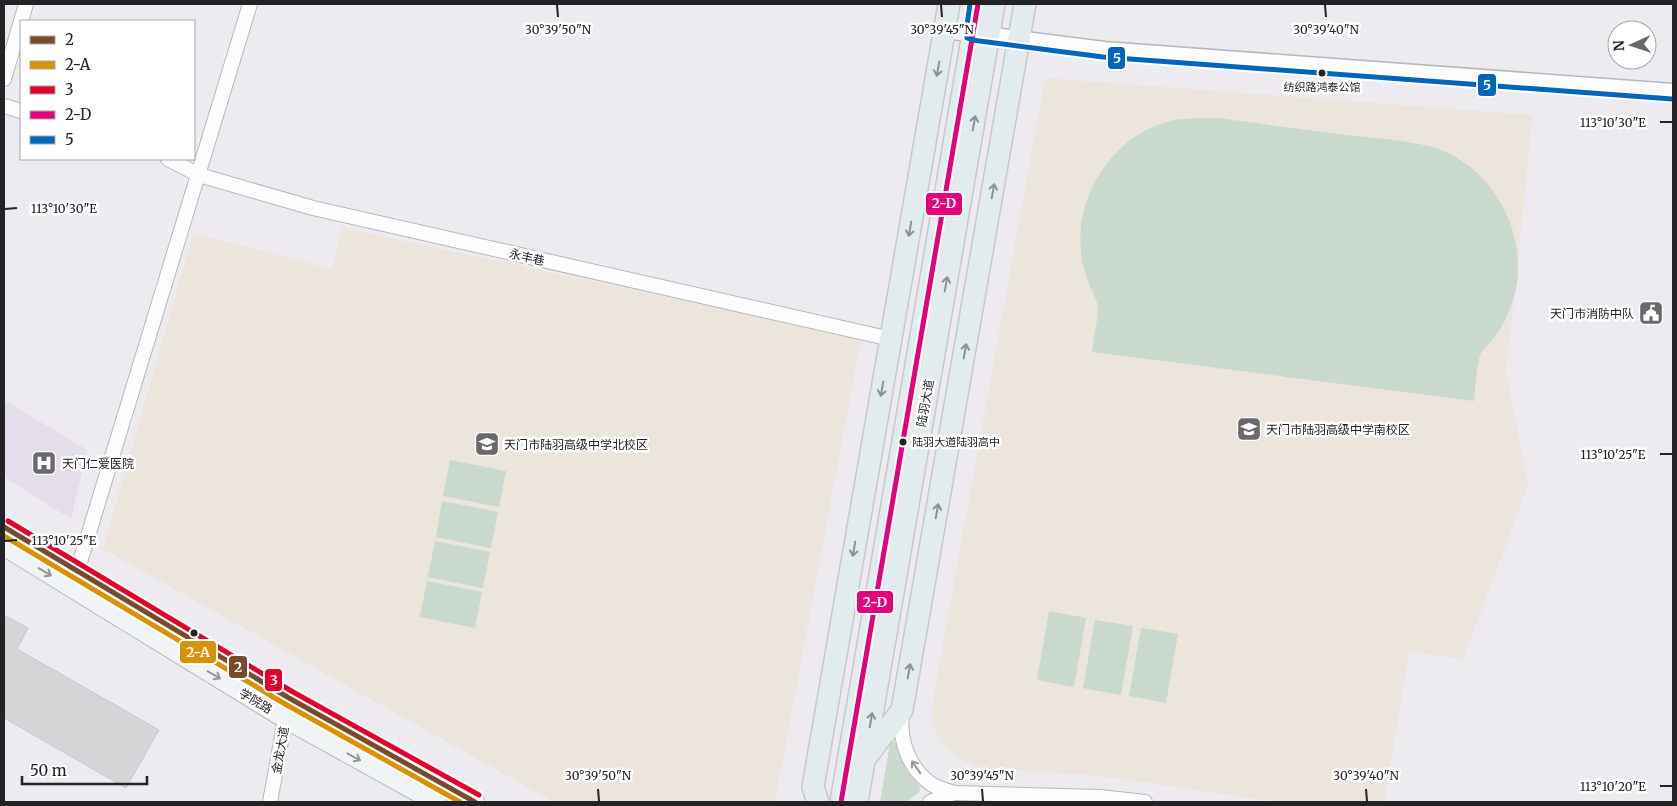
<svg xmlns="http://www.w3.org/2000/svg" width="1677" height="806" font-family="Merriweather,'Noto Sans SC',serif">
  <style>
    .built { fill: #e3dee9 }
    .education { fill: #ebe5dc }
    .green { fill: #c9d9cd }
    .building { fill: #d6d4d6; stroke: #cac7c9 }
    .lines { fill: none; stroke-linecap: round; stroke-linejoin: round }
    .minor-casing { stroke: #b9b7bb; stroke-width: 16 }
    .tertiary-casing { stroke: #b9b7bb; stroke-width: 19 }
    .secondary-casing { stroke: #b9b7bb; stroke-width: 21 }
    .primary-casing { stroke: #c8c7ca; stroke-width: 24 }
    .minor { stroke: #fcfcfd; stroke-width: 14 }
    .tertiary { stroke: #fcfcfd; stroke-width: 16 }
    .secondary { stroke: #f0f4f4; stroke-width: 19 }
    .primary { stroke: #e2ebed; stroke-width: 21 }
    .bus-1-casing { stroke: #fff; stroke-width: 9 }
    .bus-2-casing { stroke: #fff; stroke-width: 9 }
    .bus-3-casing { stroke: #fff; stroke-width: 9 }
    .bus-4-casing { stroke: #fff; stroke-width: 9 }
    .bus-5-casing { stroke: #fff; stroke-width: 9 }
    .bus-1 { stroke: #7a4b2a; stroke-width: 5 }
    .bus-2 { stroke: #d79206; stroke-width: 5 }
    .bus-3 { stroke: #e4002b; stroke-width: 5 }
    .bus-4 { stroke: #e5007d; stroke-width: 5 }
    .bus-5 { stroke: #0065bd; stroke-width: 5 }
    .oneway { stroke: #8c9193 }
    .oneway2 { stroke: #949697 }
    .oneway3 { stroke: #9a9a9c }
    .ticks { fill: none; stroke: #232225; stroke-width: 2 }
    .bus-dot { fill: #232225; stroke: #fff; stroke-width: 2 }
    .labels { text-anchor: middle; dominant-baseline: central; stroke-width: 5; stroke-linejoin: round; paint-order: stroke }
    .bus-label { font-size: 11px; fill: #232225; stroke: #fff }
    .street-label { font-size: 12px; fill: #232225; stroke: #fff }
    .poi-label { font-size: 12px; fill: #232225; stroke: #fff; text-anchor: start }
    .ticks-label { font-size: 12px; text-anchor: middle; fill: #232225; stroke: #fff; stroke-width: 5; stroke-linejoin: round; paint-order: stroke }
    .line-badge { stroke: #fff; stroke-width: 2 }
    .badge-label { font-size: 14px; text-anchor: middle; font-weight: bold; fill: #fff }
  </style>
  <rect width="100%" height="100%" fill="#edebf0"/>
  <path class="built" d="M 4,400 L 87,450 L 71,519 L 4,477 Z"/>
  <g class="education">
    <path d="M 1045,78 L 1533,115 L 1506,372 L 1528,485 L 1463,660 L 1409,651 L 1384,802 L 1277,802 L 1135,781 L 1088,775 L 985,769 L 961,759 L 942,745 L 931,719 L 933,699 Z"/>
    <path d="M 343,228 L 861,339 L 775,802 L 554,802 L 103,549 L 193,234 L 332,269 Z"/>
  </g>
  <g class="green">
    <path d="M 1201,118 L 1218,118 C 1258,123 1298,129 1338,134 C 1369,138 1402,139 1432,147 C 1489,164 1525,225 1517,283 C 1514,303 1505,322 1494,338 C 1490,343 1485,347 1481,353 C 1477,360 1475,391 1474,401 L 1092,352 C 1093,341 1100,312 1097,303 C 1096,298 1093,293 1091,289 C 1086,277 1082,265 1081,252 C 1075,196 1112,137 1167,122 C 1178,119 1190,118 1201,118 Z"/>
    <path d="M 450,460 L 506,471 L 499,507 L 443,496 Z"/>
    <path d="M 442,501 L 498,512 L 491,548 L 436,537 Z"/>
    <path d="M 435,541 L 490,552 L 483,588 L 428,577 Z"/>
    <path d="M 427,581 L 482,592 L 475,628 L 420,617 Z"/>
    <path d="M 1049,611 L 1086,618 L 1074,687 L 1037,680 Z"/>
    <path d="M 1095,620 L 1133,626 L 1121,695 L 1083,688 Z"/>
    <path d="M 1141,628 L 1178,634 L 1166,703 L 1129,696 Z"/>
    <path d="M 892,741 L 895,742 L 906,770 L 920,787 L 920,791 L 907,802 L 880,802 L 890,744 Z"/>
  </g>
  <path class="building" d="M 4,615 L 28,628 L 17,649 L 159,730 L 126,788 L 4,718 Z"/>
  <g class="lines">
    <defs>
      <g id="minor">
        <path d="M 4,79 L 26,4"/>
        <path d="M 4,106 L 21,111"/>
        <path d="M 168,159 L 199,175 L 313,208 L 891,339"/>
        <path d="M 77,572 L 250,4"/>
        <path d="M 902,711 C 899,736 906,763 926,780 C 934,788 945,790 955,793 L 1100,797 L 1145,802"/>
        <path d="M 270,802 L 289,698"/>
        <path d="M 930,802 L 954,793"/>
      </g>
      <path id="tertiary" d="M 945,30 L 1104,50 L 1673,92"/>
      <g id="secondary">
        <path d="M 4,527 L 289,698 L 475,802"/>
        <path d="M 4,546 L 286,719 L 436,802"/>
      </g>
      <g id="primary">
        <path d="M 866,757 L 902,710 L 1025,4"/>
        <path d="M 818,802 L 813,787 L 949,4"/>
        <path d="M 841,802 L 978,4"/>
        <path d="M 857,802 L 994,4"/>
      </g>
    </defs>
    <use href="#minor" class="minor-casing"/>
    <use href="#tertiary" class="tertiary-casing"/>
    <use href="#secondary" class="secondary-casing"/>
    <use href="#primary" class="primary-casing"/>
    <use href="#minor" class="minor"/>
    <use href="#tertiary" class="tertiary"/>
    <use href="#secondary" class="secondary"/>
    <use href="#primary" class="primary"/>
    <defs>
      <path id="bus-1" d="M 4,527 L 289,698 L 475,802"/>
      <path id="bus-2" d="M 4,536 L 285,704 L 460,802"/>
      <path id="bus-3" d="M 8,521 L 293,692 L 479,795"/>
      <path id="bus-4" d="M 841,802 L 978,4"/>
      <path id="bus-5" d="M 970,4 L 966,32 L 967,38 L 972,40 L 1103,57 L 1672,99"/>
    </defs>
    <use href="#bus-1" class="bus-1-casing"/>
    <use href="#bus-2" class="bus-2-casing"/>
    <use href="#bus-3" class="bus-3-casing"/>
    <use href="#bus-4" class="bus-4-casing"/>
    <use href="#bus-5" class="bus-5-casing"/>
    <use href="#bus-1" class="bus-1"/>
    <use href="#bus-2" class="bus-2"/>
    <use href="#bus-3" class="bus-3"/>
    <use href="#bus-4" class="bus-4"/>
    <use href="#bus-5" class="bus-5"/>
  </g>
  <defs><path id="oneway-shaft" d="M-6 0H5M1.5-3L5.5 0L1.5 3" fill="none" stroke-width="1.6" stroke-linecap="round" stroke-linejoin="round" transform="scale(1.25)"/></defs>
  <g class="oneway">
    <use href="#oneway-shaft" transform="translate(938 69) rotate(100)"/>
    <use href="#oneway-shaft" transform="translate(974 123) rotate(-80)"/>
    <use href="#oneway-shaft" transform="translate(993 191) rotate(-80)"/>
    <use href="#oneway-shaft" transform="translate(910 229) rotate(100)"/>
    <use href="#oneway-shaft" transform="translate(946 284) rotate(-80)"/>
    <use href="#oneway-shaft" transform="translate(965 351) rotate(-80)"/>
    <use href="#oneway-shaft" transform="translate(882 389) rotate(100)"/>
    <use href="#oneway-shaft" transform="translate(937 511) rotate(-80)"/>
    <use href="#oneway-shaft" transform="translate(854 549) rotate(100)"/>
    <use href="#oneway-shaft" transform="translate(909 671) rotate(-80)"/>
    <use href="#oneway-shaft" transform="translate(871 720) rotate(-80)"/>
  </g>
  <g class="oneway2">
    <use href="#oneway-shaft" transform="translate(45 572) rotate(31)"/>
    <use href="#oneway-shaft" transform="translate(214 675) rotate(31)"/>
    <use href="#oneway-shaft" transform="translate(354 757) rotate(29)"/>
  </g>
  <use class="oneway3" href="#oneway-shaft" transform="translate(916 767) rotate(-125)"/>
  <path class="ticks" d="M 557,5 L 558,17M 941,5 L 942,17M 1325,5 L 1326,17M 1660,122 L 1672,122M 5,209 L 17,208M 1660,454 L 1672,454M 5,541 L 17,540M 1660,786 L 1672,786M 598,789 L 599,801M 982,789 L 983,801M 1366,789 L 1367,801"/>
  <defs>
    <symbol id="civic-square" viewBox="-11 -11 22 22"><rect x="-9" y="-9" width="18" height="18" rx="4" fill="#6a686c" stroke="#fff"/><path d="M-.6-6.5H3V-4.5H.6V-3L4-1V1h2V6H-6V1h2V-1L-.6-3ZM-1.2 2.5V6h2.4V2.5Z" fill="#fff"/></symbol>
    <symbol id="school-square" viewBox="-11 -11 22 22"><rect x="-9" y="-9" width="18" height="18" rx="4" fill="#6a686c" stroke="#fff"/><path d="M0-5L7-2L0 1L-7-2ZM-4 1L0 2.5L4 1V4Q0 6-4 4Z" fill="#fff"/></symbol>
    <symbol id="hospital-square" viewBox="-11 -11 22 22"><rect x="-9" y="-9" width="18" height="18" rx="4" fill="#6a686c" stroke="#fff"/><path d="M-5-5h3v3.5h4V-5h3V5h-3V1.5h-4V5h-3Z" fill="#fff"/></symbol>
  </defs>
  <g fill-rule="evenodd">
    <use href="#civic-square" x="1637" y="299" width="28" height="28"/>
    <use href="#school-square" x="1235" y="415" width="28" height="28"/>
    <use href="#school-square" x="473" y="430" width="28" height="28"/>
    <use href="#hospital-square" x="30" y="449" width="28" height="28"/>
  </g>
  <g class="bus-dot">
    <circle cx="1322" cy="73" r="4.5"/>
    <circle cx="903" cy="442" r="4.5"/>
    <circle cx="194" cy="633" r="4.5"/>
  </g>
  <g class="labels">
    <g class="bus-label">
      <text x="1322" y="87">纺织路鸿泰公馆</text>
      <text x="912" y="442" text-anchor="start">陆羽大道陆羽高中</text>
    </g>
    <g class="street-label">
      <text transform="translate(527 257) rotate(13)">永丰巷</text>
      <text transform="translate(925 403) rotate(-80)">陆羽大道</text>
      <text transform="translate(256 701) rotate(31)">学院路</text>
      <text transform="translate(280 750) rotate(-80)">金龙大道</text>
    </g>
    <g class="poi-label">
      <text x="1634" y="313" text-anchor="end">天门市消防中队</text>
      <text x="1266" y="429">天门市陆羽高级中学南校区</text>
      <text x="504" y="444">天门市陆羽高级中学北校区</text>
      <text x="62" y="463">天门仁爱医院</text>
    </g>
  </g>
  <g class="ticks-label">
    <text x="558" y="34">30°39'50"N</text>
    <text x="942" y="34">30°39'45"N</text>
    <text x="1326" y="34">30°39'40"N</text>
    <text x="1613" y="127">113°10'30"E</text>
    <text x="64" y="213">113°10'30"E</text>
    <text x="1613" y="459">113°10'25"E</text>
    <text x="64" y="545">113°10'25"E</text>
    <text x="598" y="780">30°39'50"N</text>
    <text x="982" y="780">30°39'45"N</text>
    <text x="1366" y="780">30°39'40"N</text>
    <text x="1613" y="791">113°10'20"E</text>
  </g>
  <g class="line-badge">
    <rect x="1107" y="46" width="19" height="24" rx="5" fill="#0065bd"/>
    <rect x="1477" y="73" width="20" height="24" rx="5" fill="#0065bd"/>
    <rect x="925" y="192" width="38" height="24" rx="5" fill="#e5007d"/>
    <rect x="856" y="590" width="38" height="24" rx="5" fill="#e5007d"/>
    <rect x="179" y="640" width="38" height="24" rx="5" fill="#d79206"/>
    <rect x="228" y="655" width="20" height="24" rx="5" fill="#7a4b2a"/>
    <rect x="264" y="668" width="19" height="24" rx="5" fill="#e4002b"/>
  </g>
  <g class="badge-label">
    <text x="1117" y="63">5</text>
    <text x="1487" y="90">5</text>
    <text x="944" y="208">2-D</text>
    <text x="875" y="607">2-D</text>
    <text x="198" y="657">2-A</text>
    <text x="238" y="672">2</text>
    <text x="274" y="685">3</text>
  </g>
  <rect width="1677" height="806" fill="none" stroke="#232225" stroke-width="10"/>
  <rect x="20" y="20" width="175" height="140" fill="#ffffff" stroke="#a7a7a8"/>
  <rect x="30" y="36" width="25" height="8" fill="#7a4b2a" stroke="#a7a7a8"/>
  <text x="65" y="45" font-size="15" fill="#232225">2</text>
  <rect x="30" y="61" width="25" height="8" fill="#d79206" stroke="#a7a7a8"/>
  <text x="65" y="70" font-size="15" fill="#232225">2-A</text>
  <rect x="30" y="86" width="25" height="8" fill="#e4002b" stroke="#a7a7a8"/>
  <text x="65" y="95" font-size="15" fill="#232225">3</text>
  <rect x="30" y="111" width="25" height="8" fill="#e5007d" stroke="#a7a7a8"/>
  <text x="65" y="120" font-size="15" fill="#232225">2-D</text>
  <rect x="30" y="136" width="25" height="8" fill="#0065bd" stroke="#a7a7a8"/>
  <text x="65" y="145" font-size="15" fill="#232225">5</text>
  <g transform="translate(1632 45) rotate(267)"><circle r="24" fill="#ffffff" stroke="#a7a7a8"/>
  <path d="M0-4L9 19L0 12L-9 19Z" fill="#6a686c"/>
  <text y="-8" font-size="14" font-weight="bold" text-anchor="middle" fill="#232225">N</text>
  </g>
  <path d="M22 776v8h125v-8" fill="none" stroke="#232225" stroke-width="2.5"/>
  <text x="30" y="776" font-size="15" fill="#232225" stroke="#ffffff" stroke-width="4" paint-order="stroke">50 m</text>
</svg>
